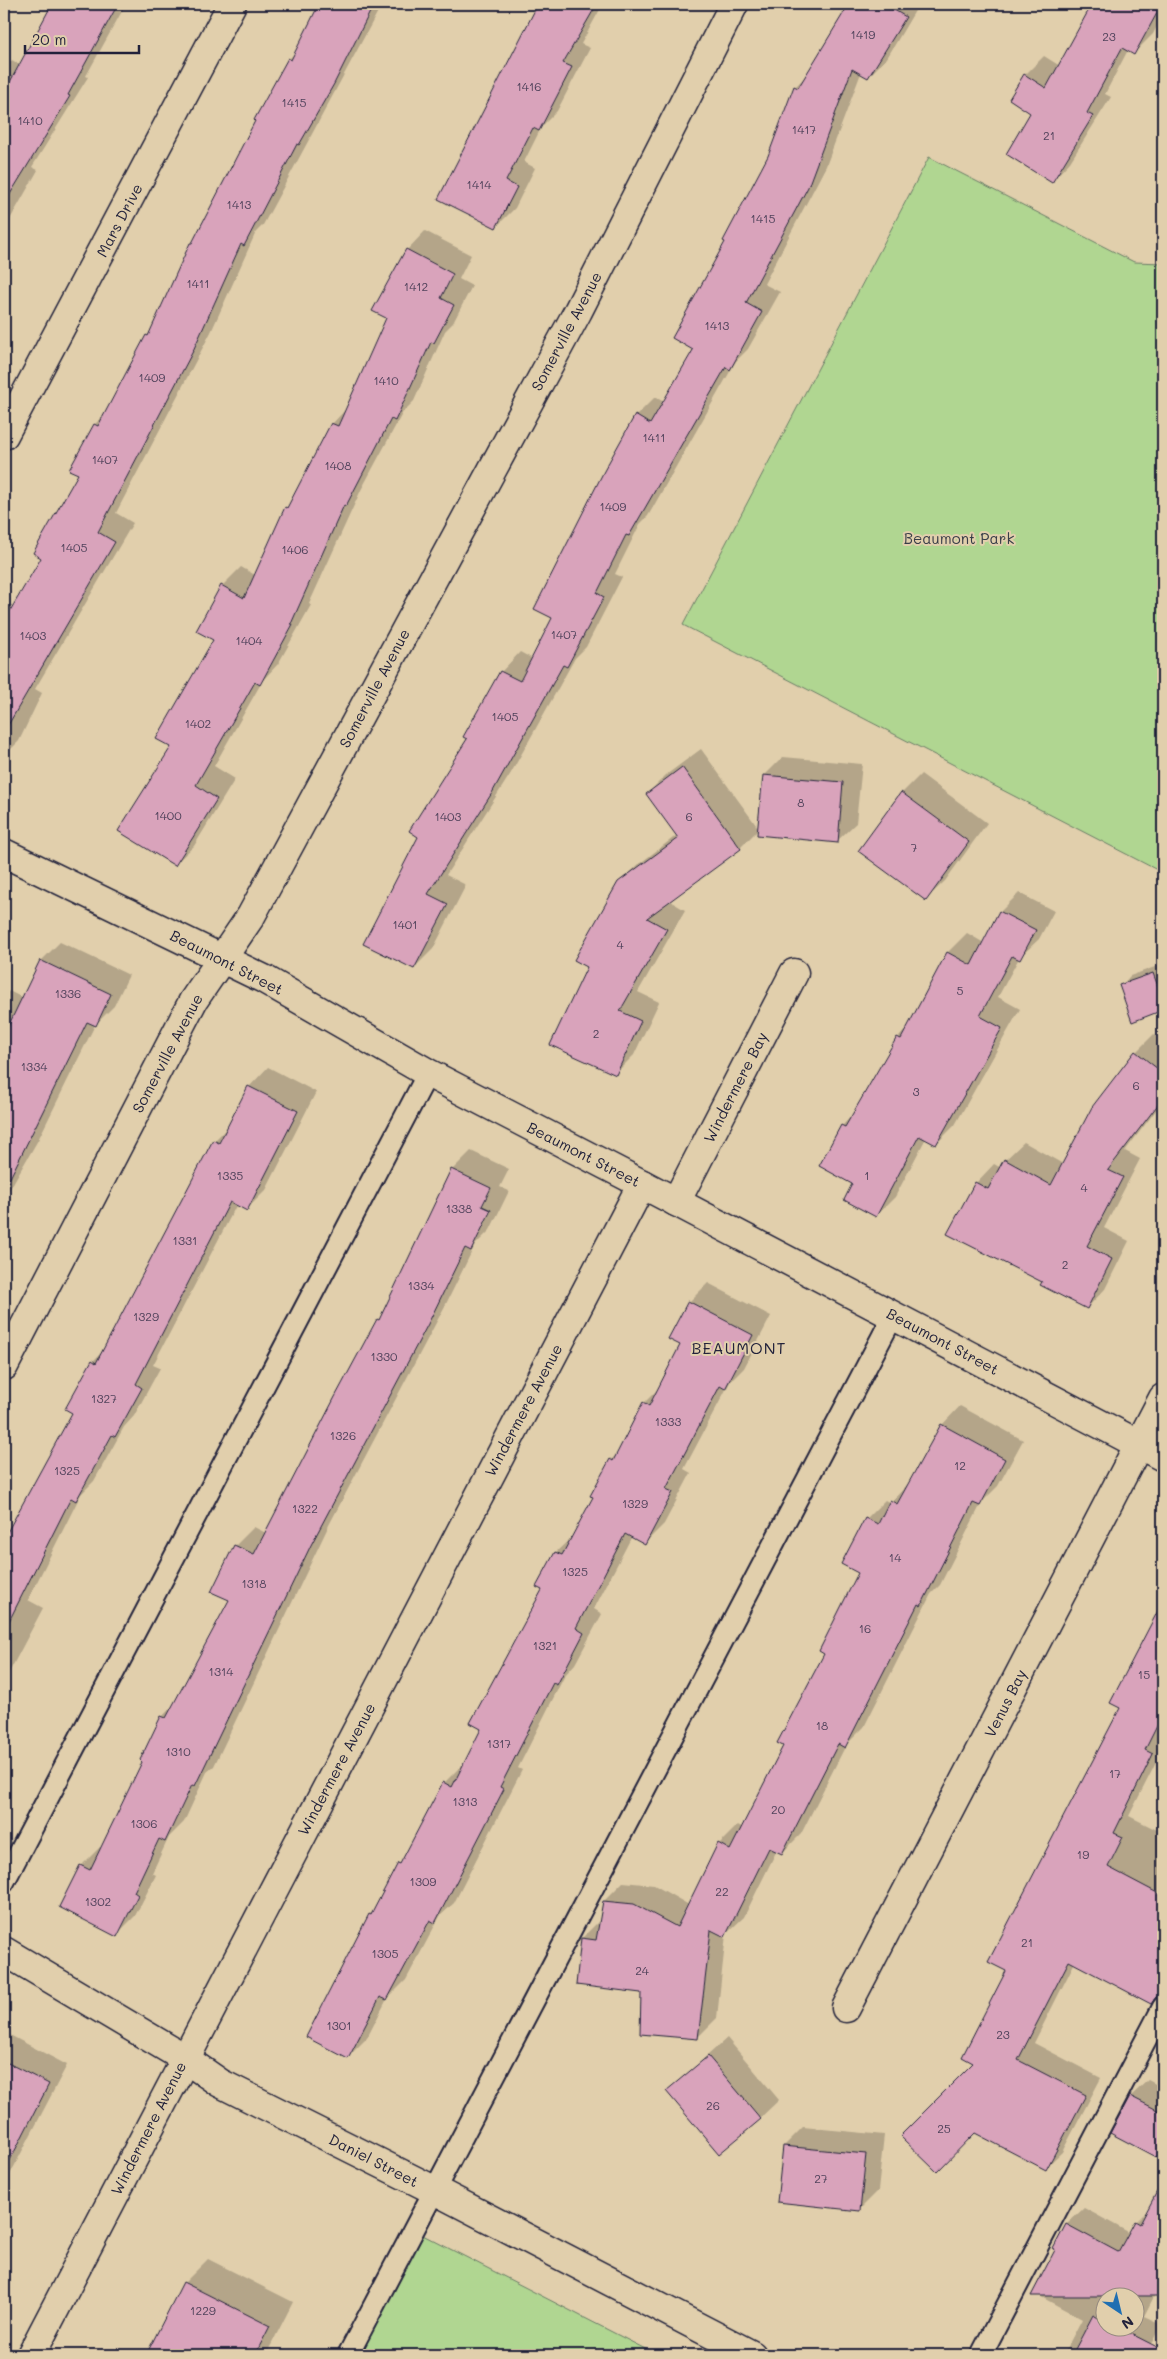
<svg xmlns="http://www.w3.org/2000/svg" width="1167" height="2359" font-family="Mali,sans-serif">
  <style>
    .green { fill: #b0d691; stroke: #697c66 }
    .shadow { fill: #0003; fill-rule: evenodd }
    .building { fill: #d9a3bb; stroke: #22223b }
    .lines { fill: none; stroke-linecap: round; stroke-linejoin: round }
    .service-casing { stroke: #22223b; stroke-width: 24 }
    .minor-casing { stroke: #22223b; stroke-width: 31 }
    .tertiary-casing { stroke: #22223b; stroke-width: 31 }
    .service { stroke: #e1cfac; stroke-width: 20 }
    .minor { stroke: #e1cfac; stroke-width: 28 }
    .tertiary { stroke: #e1cfac; stroke-width: 28 }
    .labels { text-anchor: middle; dominant-baseline: central; stroke-width: 4; stroke-linejoin: round; paint-order: stroke }
    .number-label { font-size: 12px; fill: #50425b }
    .street-label { font-size: 15px; fill: #22223b; stroke: #e1cfac }
    .park-label { font-size: 15px; fill: #373d48; stroke: #e1cfac }
    .neighbourhood-label { font-size: 16px; letter-spacing: 1px; fill: #22223b; stroke: #e1cfac }
  </style>
  <rect width="100%" height="100%" fill="#e1cfac"/>
  <filter id="ink" filterUnits="userSpaceOnUse"><feTurbulence type="fractalNoise" baseFrequency=".02" numOctaves="2"/><feDisplacementMap in="SourceGraphic" scale="10" xChannelSelector="R" yChannelSelector="G"/><feConvolveMatrix kernelMatrix="1 2 1 2 8 2 1 2 1" color-interpolation-filters="sRGB"/></filter>
  <g filter="url(#ink)">
    <g class="green">
      <path d="M 929,157 L 1134,262 L 1163,263 L 1163,873 L 683,625 Z"/>
      <path d="M 413,2230 L 657,2355 L 348,2355 Z"/>
    </g>
    <g class="shadow">
      <path d="M 53,4 L 126,4 L 86,76 L 88,77 L 32,167 L 38,170 L 4,230 L 4,69 L 12,60 L 20,65 Z"/>
      <path d="M 321,4 L 382,4 L 263,225 L 256,232 L 211,332 L 116,513 L 133,523 L 35,689 L 42,693 L 19,741 L 4,756 L 4,622 L 43,557 L 80,474 L 95,424 L 107,412 L 147,336 L 152,330 L 191,243 L 195,239 L 289,59 L 296,52 Z"/>
      <path d="M 539,4 L 603,4 L 581,44 L 590,48 L 557,111 L 542,126 L 524,162 L 535,168 L 515,208 L 496,227 L 440,199 Z"/>
      <path d="M 851,4 L 919,4 L 887,58 L 868,77 L 861,73 L 826,166 L 764,284 L 780,292 L 748,349 L 736,361 L 648,516 L 640,524 L 615,574 L 622,577 L 586,647 L 575,658 L 511,773 L 446,875 L 466,885 L 433,949 L 414,968 L 365,943 L 468,739 L 465,737 L 502,671 L 520,652 L 533,659 L 554,618 L 636,416 L 655,397 L 664,402 L 695,349 L 727,242 L 769,156 L 795,87 L 809,73 Z"/>
      <path d="M 1093,4 L 1163,4 L 1163,15 L 1153,34 L 1134,53 L 1128,50 L 1105,94 L 1111,97 L 1070,162 L 1052,181 L 1032,113 L 1025,75 L 1044,56 L 1060,66 Z"/>
      <path d="M 425,231 L 471,255 L 459,279 L 472,286 L 453,323 L 445,331 L 414,401 L 403,412 L 361,490 L 309,604 L 311,605 L 278,664 L 263,680 L 214,766 L 235,779 L 194,846 L 175,864 L 172,747 L 214,640 L 222,586 L 241,567 L 255,575 L 286,508 L 292,501 L 332,424 L 347,408 L 388,318 L 407,250 Z"/>
      <path d="M 701,749 L 759,829 L 740,848 L 668,900 L 685,910 L 638,992 L 659,1002 L 634,1055 L 615,1074 L 588,967 L 619,883 L 639,864 L 677,835 L 647,794 L 666,775 Z"/>
      <path d="M 783,757 L 862,764 L 856,823 L 837,841 L 764,776 Z"/>
      <path d="M 921,774 L 987,823 L 945,881 L 926,899 L 902,793 Z"/>
      <path d="M 1019,893 L 1054,911 L 1039,939 L 1019,958 L 998,997 L 1020,1009 L 955,1125 L 936,1144 L 926,1138 L 895,1197 L 876,1216 L 853,1184 L 842,1126 L 856,1111 L 898,1038 L 909,1026 L 948,952 L 967,933 L 984,943 L 1000,912 Z"/>
      <path d="M 60,942 L 129,975 L 114,1006 L 95,1025 L 38,1140 L 4,1199 L 4,996 L 9,991 L 23,998 L 41,961 Z"/>
      <path d="M 1163,964 L 1163,1009 L 1133,1020 L 1121,986 L 1130,976 Z"/>
      <path d="M 1154,1034 L 1163,1041 L 1163,1101 L 1125,1151 L 1140,1159 L 1104,1228 L 1129,1241 L 1105,1289 L 1087,1308 L 1044,1281 L 949,1234 L 976,1183 L 994,1164 L 1001,1168 L 1005,1160 L 1024,1142 L 1063,1164 L 1136,1052 Z"/>
      <path d="M 268,1067 L 316,1092 L 266,1190 L 247,1209 L 237,1204 L 153,1365 L 160,1368 L 134,1416 L 124,1427 L 94,1481 L 81,1494 L 28,1600 L 43,1608 L 4,1682 L 4,1542 L 73,1413 L 93,1361 L 104,1350 L 214,1141 L 229,1126 L 250,1086 Z"/>
      <path d="M 471,1151 L 509,1169 L 500,1187 L 509,1191 L 490,1230 L 475,1245 L 446,1304 L 329,1525 L 214,1766 L 207,1772 L 184,1822 L 169,1837 L 152,1873 L 156,1875 L 135,1916 L 116,1935 L 81,1866 L 100,1847 L 102,1848 L 144,1761 L 162,1717 L 176,1702 L 230,1599 L 235,1546 L 254,1527 L 266,1533 L 336,1397 L 378,1320 L 383,1315 L 452,1170 Z"/>
      <path d="M 708,1283 L 771,1316 L 744,1368 L 730,1382 L 684,1469 L 691,1473 L 664,1524 L 645,1543 L 632,1536 L 594,1609 L 602,1614 L 575,1664 L 565,1675 L 518,1768 L 522,1770 L 454,1903 L 440,1916 L 406,1980 L 387,1999 L 367,2038 L 348,2057 L 307,2037 L 370,1914 L 375,1909 L 399,1864 L 404,1859 L 444,1783 L 463,1764 L 464,1765 L 483,1729 L 544,1590 L 538,1587 L 556,1552 L 574,1535 L 594,1497 L 611,1460 L 619,1452 L 644,1403 L 660,1387 L 681,1345 L 689,1302 Z"/>
      <path d="M 960,1406 L 1023,1440 L 998,1486 L 982,1502 L 940,1585 L 931,1594 L 864,1727 L 846,1745 L 801,1834 L 782,1853 L 777,1850 L 744,1917 L 726,1934 L 717,2018 L 698,2037 L 582,1938 L 601,1919 L 604,1901 L 623,1882 L 654,1885 L 689,1905 L 719,1844 L 738,1825 L 743,1828 L 785,1746 L 860,1573 L 866,1519 L 885,1500 L 890,1503 L 910,1482 L 942,1425 Z"/>
      <path d="M 1163,1614 L 1163,1728 L 1161,1733 L 1163,1734 L 1163,1749 L 1129,1816 L 1163,1833 L 1163,1996 L 1158,1996 L 1151,2002 L 1075,1962 L 1034,2043 L 1101,2078 L 1062,2152 L 1045,2168 L 975,2062 L 1008,1971 Z"/>
      <path d="M 4,2032 L 67,2065 L 4,2186 Z"/>
      <path d="M 727,2038 L 779,2100 L 760,2118 L 668,2091 Z"/>
      <path d="M 1148,2080 L 1163,2088 L 1163,2159 L 1112,2133 L 1131,2096 Z"/>
      <path d="M 803,2127 L 884,2135 L 878,2191 L 859,2210 L 784,2146 Z"/>
      <path d="M 1163,2182 L 1163,2279 L 1144,2316 L 1161,2324 L 1145,2355 L 1063,2355 L 1082,2319 L 1034,2293 L 1057,2250 L 1054,2249 L 1067,2224 L 1084,2208 L 1130,2233 L 1136,2222 L 1150,2208 ZM 1104,2296 L 1134,2296 L 1134,2326 L 1104,2326 Z"/>
      <path d="M 208,2259 L 293,2302 L 266,2355 L 147,2355 L 184,2283 Z"/>
    </g>
    <g class="building">
      <path d="M 52,4 L 118,4 L 68,95 L 70,96 L 4,204 L 4,93 Z"/>
      <path d="M 319,4 L 374,4 L 334,84 L 299,145 L 297,144 L 244,246 L 241,244 L 192,353 L 98,532 L 115,542 L 4,732 L 4,621 L 41,558 L 33,553 L 78,474 L 69,470 L 94,424 L 98,426 L 146,335 L 148,336 L 190,243 L 192,243 L 255,121 L 254,120 L 288,58 L 291,60 Z"/>
      <path d="M 538,4 L 597,4 L 563,63 L 572,67 L 539,131 L 533,128 L 506,181 L 517,187 L 496,228 L 438,199 Z"/>
      <path d="M 849,4 L 884,4 L 906,17 L 868,78 L 852,69 L 808,187 L 746,303 L 762,312 L 730,370 L 726,367 L 629,536 L 626,535 L 597,593 L 604,597 L 567,667 L 563,665 L 492,793 L 428,894 L 448,904 L 414,969 L 363,944 L 418,837 L 409,831 L 467,739 L 463,737 L 500,671 L 520,681 L 552,618 L 534,609 L 604,471 L 635,415 L 650,424 L 693,350 L 672,338 L 725,242 L 723,241 L 768,156 L 794,86 L 798,88 Z"/>
      <path d="M 1092,4 L 1162,4 L 1134,55 L 1122,48 L 1087,113 L 1093,116 L 1052,183 L 1006,154 L 1030,113 L 1009,99 L 1024,74 L 1046,88 Z"/>
      <path d="M 406,249 L 453,274 L 441,298 L 454,305 L 434,343 L 431,342 L 395,421 L 391,419 L 346,506 L 344,505 L 291,624 L 293,624 L 260,685 L 255,682 L 196,785 L 217,799 L 175,866 L 118,831 L 171,747 L 156,739 L 213,640 L 196,631 L 221,585 L 244,598 L 285,507 L 287,508 L 331,423 L 338,426 L 386,318 L 372,311 Z"/>
      <path d="M 682,767 L 741,849 L 647,918 L 667,929 L 620,1011 L 641,1021 L 616,1075 L 550,1045 L 587,967 L 574,960 L 618,882 L 678,838 L 646,794 Z"/>
      <path d="M 763,775 L 843,782 L 838,843 L 757,835 Z"/>
      <path d="M 901,792 L 969,842 L 926,901 L 858,851 Z"/>
      <path d="M 999,911 L 1036,930 L 1020,960 L 1012,956 L 980,1016 L 1002,1028 L 936,1145 L 919,1136 L 876,1217 L 844,1200 L 852,1184 L 819,1166 L 841,1125 L 845,1127 L 897,1037 L 901,1039 L 947,952 L 971,965 Z"/>
      <path d="M 40,960 L 111,994 L 96,1026 L 87,1022 L 4,1190 L 4,1035 Z"/>
      <path d="M 1153,973 L 1163,1000 L 1163,1010 L 1132,1022 L 1119,985 Z"/>
      <path d="M 1135,1051 L 1163,1073 L 1163,1098 L 1108,1170 L 1123,1177 L 1087,1246 L 1112,1259 L 1087,1309 L 1040,1285 L 1042,1282 L 947,1234 L 975,1182 L 988,1189 L 1004,1159 L 1051,1185 L 1092,1107 Z"/>
      <path d="M 248,1086 L 298,1111 L 247,1211 L 230,1202 L 136,1384 L 142,1388 L 115,1437 L 112,1435 L 76,1501 L 71,1498 L 4,1631 L 4,1538 L 72,1413 L 65,1409 L 92,1360 L 96,1363 L 213,1140 L 219,1143 Z"/>
      <path d="M 451,1169 L 491,1188 L 482,1206 L 491,1210 L 471,1251 L 465,1248 L 428,1324 L 311,1545 L 195,1786 L 192,1785 L 165,1842 L 159,1839 L 134,1892 L 138,1895 L 117,1937 L 59,1907 L 80,1865 L 90,1870 L 142,1762 L 140,1760 L 161,1716 L 166,1718 L 229,1600 L 211,1592 L 234,1545 L 254,1554 L 335,1397 L 377,1319 L 379,1320 Z"/>
      <path d="M 688,1301 L 753,1335 L 725,1389 L 720,1386 L 666,1489 L 673,1492 L 645,1545 L 625,1534 L 576,1628 L 584,1633 L 557,1685 L 553,1683 L 500,1787 L 504,1789 L 435,1923 L 430,1920 L 387,2000 L 380,1997 L 348,2059 L 306,2037 L 369,1914 L 371,1915 L 398,1863 L 400,1864 L 443,1782 L 452,1787 L 481,1729 L 470,1723 L 542,1590 L 536,1587 L 555,1552 L 562,1555 L 593,1497 L 590,1496 L 610,1459 L 613,1461 L 643,1402 L 649,1406 L 680,1345 L 668,1339 Z"/>
      <path d="M 941,1424 L 1005,1459 L 980,1506 L 973,1503 L 921,1606 L 918,1604 L 845,1748 L 838,1744 L 782,1854 L 769,1848 L 725,1937 L 711,1930 L 698,2039 L 640,2034 L 641,1993 L 576,1985 L 581,1938 L 596,1940 L 603,1901 L 634,1904 L 677,1927 L 718,1843 L 730,1850 L 783,1746 L 777,1743 L 824,1654 L 819,1651 L 858,1573 L 841,1564 L 865,1518 L 878,1524 L 890,1500 L 897,1504 Z"/>
      <path d="M 1163,1601 L 1163,1714 L 1145,1750 L 1153,1754 L 1114,1833 L 1123,1837 L 1108,1867 L 1163,1896 L 1163,1995 L 1156,1997 L 1151,2004 L 1069,1961 L 1018,2060 L 1086,2095 L 1046,2170 L 975,2133 L 937,2172 L 900,2136 L 973,2063 L 962,2057 L 1006,1971 L 988,1962 L 1120,1708 L 1110,1703 Z"/>
      <path d="M 708,2056 L 761,2119 L 719,2154 L 666,2091 Z"/>
      <path d="M 4,2061 L 49,2084 L 4,2172 Z"/>
      <path d="M 1130,2096 L 1163,2113 L 1163,2161 L 1110,2133 Z"/>
      <path d="M 783,2146 L 866,2154 L 860,2211 L 777,2202 Z"/>
      <path d="M 1163,2180 L 1163,2296 L 1031,2296 L 1055,2250 L 1053,2249 L 1066,2224 L 1118,2252 L 1135,2221 L 1140,2224 Z"/>
      <path d="M 183,2282 L 270,2326 L 255,2355 L 146,2355 Z"/>
      <path d="M 1093,2315 L 1104,2321 L 1104,2326 L 1116,2326 L 1163,2350 L 1163,2355 L 1072,2355 Z"/>
    </g>
    <g class="lines">
      <defs>
        <g id="service">
          <path d="M 4,1882 L 428,1073"/>
          <path d="M 348,2355 L 893,1316"/>
          <path d="M 981,2355 L 1163,2007"/>
        </g>
        <g id="minor">
          <path d="M 4,435 L 232,4"/>
          <path d="M 4,853 L 264,979 L 428,1073 L 642,1184"/>
          <path d="M 676,1202 L 794,973"/>
          <path d="M 4,1366 L 193,1001 L 251,916 L 578,311 L 734,4"/>
          <path d="M 4,1951 L 184,2058 L 220,2083 L 434,2190 L 752,2355"/>
          <path d="M 846,2008 L 1163,1398"/>
        </g>
        <path id="tertiary" d="M 31,2355 L 642,1184 L 1163,1457"/>
      </defs>
      <use href="#service" class="service-casing"/>
      <use href="#minor" class="minor-casing"/>
      <use href="#tertiary" class="tertiary-casing"/>
      <use href="#service" class="service"/>
      <use href="#minor" class="minor"/>
      <use href="#tertiary" class="tertiary"/>
    </g>
  </g>
  <g class="labels">
    <g class="number-label">
      <text x="863" y="34">1419</text>
      <text x="1109" y="36">23</text>
      <text x="529" y="86">1416</text>
      <text x="294" y="102">1415</text>
      <text x="30" y="120">1410</text>
      <text x="804" y="129">1417</text>
      <text x="1049" y="135">21</text>
      <text x="479" y="184">1414</text>
      <text x="239" y="204">1413</text>
      <text x="763" y="218">1415</text>
      <text x="198" y="283">1411</text>
      <text x="416" y="286">1412</text>
      <text x="717" y="325">1413</text>
      <text x="152" y="377">1409</text>
      <text x="386" y="380">1410</text>
      <text x="654" y="437">1411</text>
      <text x="105" y="459">1407</text>
      <text x="338" y="465">1408</text>
      <text x="613" y="506">1409</text>
      <text x="74" y="547">1405</text>
      <text x="295" y="549">1406</text>
      <text x="564" y="634">1407</text>
      <text x="33" y="635">1403</text>
      <text x="249" y="640">1404</text>
      <text x="505" y="716">1405</text>
      <text x="198" y="723">1402</text>
      <text x="801" y="802">8</text>
      <text x="168" y="815">1400</text>
      <text x="448" y="816">1403</text>
      <text x="689" y="816">6</text>
      <text x="914" y="847">7</text>
      <text x="405" y="924">1401</text>
      <text x="620" y="944">4</text>
      <text x="960" y="990">5</text>
      <text x="68" y="993">1336</text>
      <text x="596" y="1033">2</text>
      <text x="34" y="1066">1334</text>
      <text x="1136" y="1085">6</text>
      <text x="916" y="1091">3</text>
      <text x="230" y="1175">1335</text>
      <text x="867" y="1175">1</text>
      <text x="1084" y="1187">4</text>
      <text x="459" y="1208">1338</text>
      <text x="185" y="1240">1331</text>
      <text x="1065" y="1264">2</text>
      <text x="421" y="1285">1334</text>
      <text x="146" y="1316">1329</text>
      <text x="384" y="1356">1330</text>
      <text x="104" y="1398">1327</text>
      <text x="668" y="1421">1333</text>
      <text x="343" y="1435">1326</text>
      <text x="960" y="1465">12</text>
      <text x="67" y="1470">1325</text>
      <text x="635" y="1503">1329</text>
      <text x="305" y="1508">1322</text>
      <text x="895" y="1557">14</text>
      <text x="575" y="1571">1325</text>
      <text x="254" y="1583">1318</text>
      <text x="865" y="1628">16</text>
      <text x="545" y="1645">1321</text>
      <text x="221" y="1671">1314</text>
      <text x="1144" y="1674">15</text>
      <text x="822" y="1725">18</text>
      <text x="499" y="1743">1317</text>
      <text x="178" y="1751">1310</text>
      <text x="1115" y="1773">17</text>
      <text x="465" y="1801">1313</text>
      <text x="778" y="1809">20</text>
      <text x="144" y="1823">1306</text>
      <text x="1083" y="1854">19</text>
      <text x="423" y="1881">1309</text>
      <text x="722" y="1891">22</text>
      <text x="98" y="1901">1302</text>
      <text x="1027" y="1942">21</text>
      <text x="385" y="1953">1305</text>
      <text x="642" y="1970">24</text>
      <text x="339" y="2025">1301</text>
      <text x="1003" y="2034">23</text>
      <text x="713" y="2105">26</text>
      <text x="944" y="2128">25</text>
      <text x="821" y="2178">27</text>
      <text x="203" y="2310">1229</text>
    </g>
    <g class="street-label">
      <text transform="translate(119 220) rotate(-62)">Mars Drive</text>
      <text transform="translate(566 331) rotate(-62)">Somerville Avenue</text>
      <text transform="translate(374 688) rotate(-62)">Somerville Avenue</text>
      <text transform="translate(227 962) rotate(27)">Beaumont Street</text>
      <text transform="translate(167 1053) rotate(-62)">Somerville Avenue</text>
      <text transform="translate(735 1087) rotate(-63)">Windermere Bay</text>
      <text transform="translate(584 1154) rotate(27)">Beaumont Street</text>
      <text transform="translate(943 1341) rotate(28)">Beaumont Street</text>
      <text transform="translate(523 1410) rotate(-62)">Windermere Avenue</text>
      <text transform="translate(1005 1703) rotate(-63)">Venus Bay</text>
      <text transform="translate(336 1769) rotate(-62)">Windermere Avenue</text>
      <text transform="translate(148 2128) rotate(-63)">Windermere Avenue</text>
      <text transform="translate(374 2160) rotate(27)">Daniel Street</text>
    </g>
    <g class="park-label">
      <text x="959" y="538">Beaumont Park</text>
    </g>
    <g class="neighbourhood-label">
      <text x="739" y="1347">BEAUMONT</text>
    </g>
  </g>
  <rect width="1167" height="2359" fill="none" stroke="#e1cfac" stroke-width="20"/>
  <rect x="10" y="10" width="1147" height="2339" fill="none" stroke="#22223b" stroke-width="2" filter="url(#ink)"/>
  <g transform="translate(1120 2312) rotate(145)"><circle r="24" fill="#e1cfac" stroke="#958a7f"/>
  <path d="M0-4L9 19L0 12L-9 19Z" fill="#1f6fb2"/>
  <text y="-8" font-size="14" font-weight="bold" text-anchor="middle" fill="#22223b">N</text>
  </g>
  <path d="M25 45v8h114v-8" fill="none" stroke="#22223b" stroke-width="2.5"/>
  <text x="32" y="45" font-size="15" fill="#22223b" stroke="#e1cfac" stroke-width="4" paint-order="stroke">20 m</text>
</svg>
